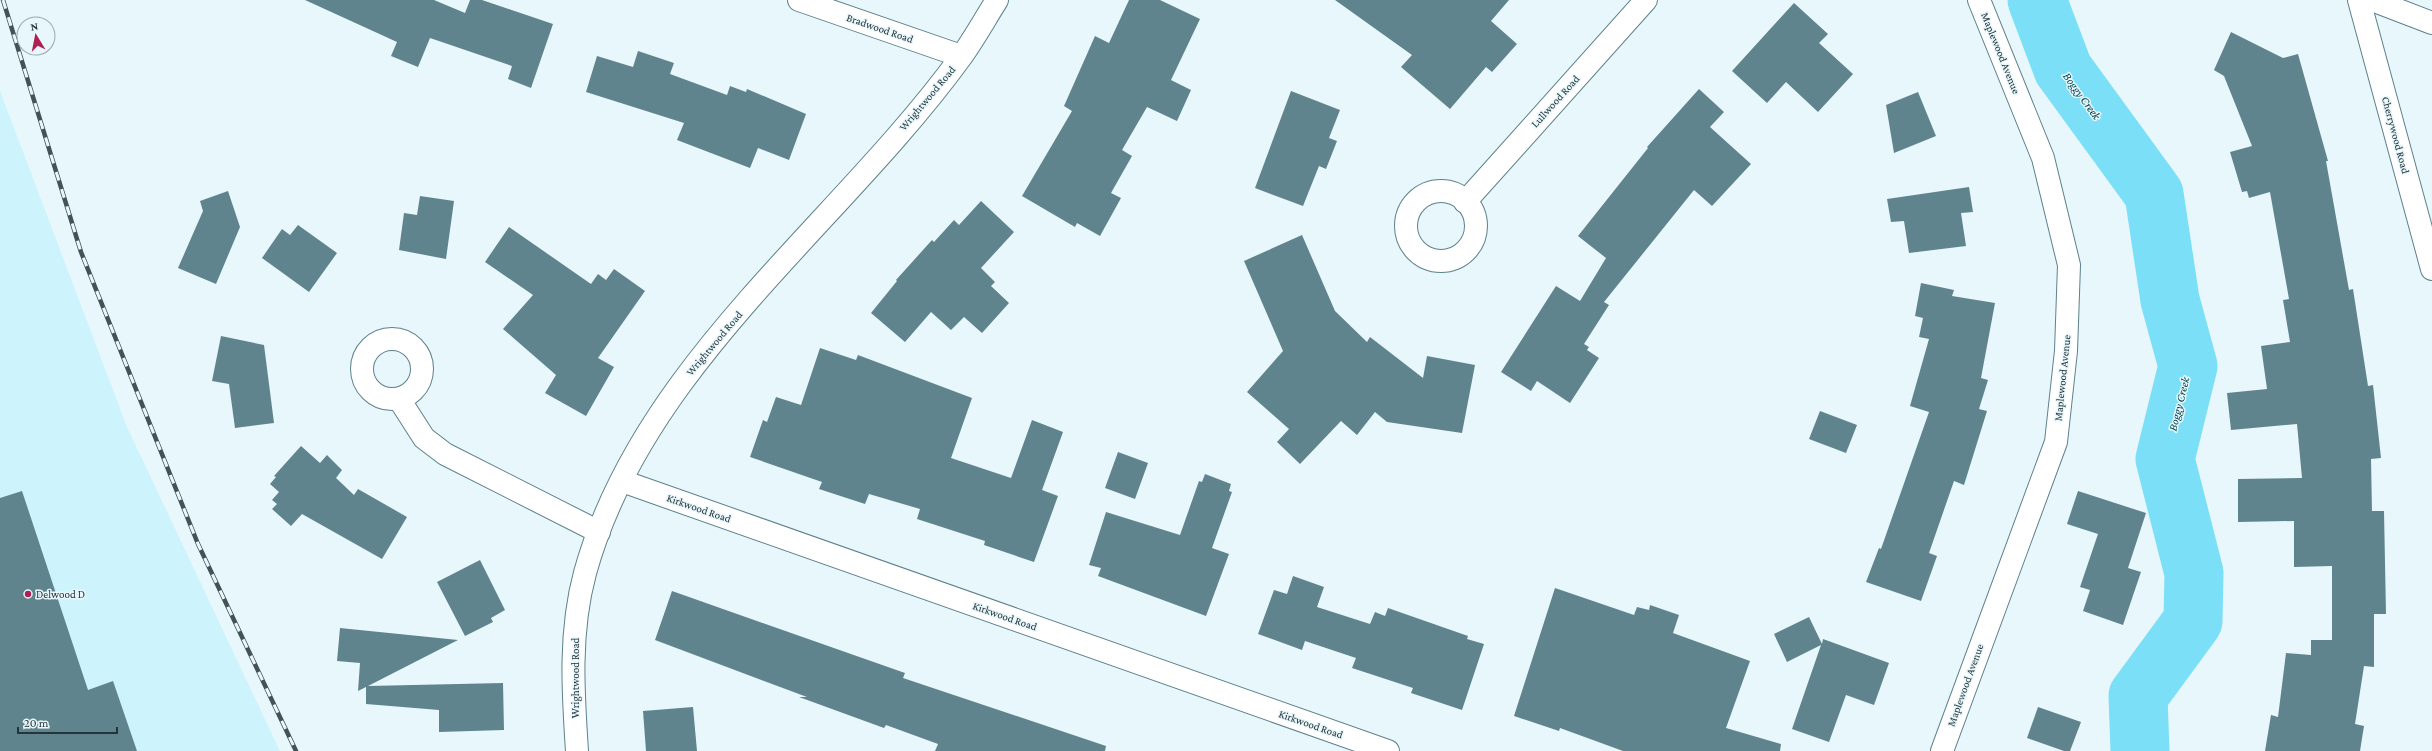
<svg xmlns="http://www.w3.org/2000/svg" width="2432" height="751" font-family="'Crimson Pro',serif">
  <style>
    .built { fill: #cdf3fd }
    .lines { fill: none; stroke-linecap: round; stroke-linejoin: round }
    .river { stroke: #7bdff7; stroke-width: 59 }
    .building { fill: #60848d }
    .minor-casing { stroke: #5d818b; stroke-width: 24 }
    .minor { stroke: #fff; stroke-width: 22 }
    .rail-casing { stroke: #435256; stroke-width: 4.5 }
    .rail { stroke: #e8f7fb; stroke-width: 3; stroke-dasharray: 9; stroke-linecap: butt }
    .poi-dot { fill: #af1f54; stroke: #e8f7fb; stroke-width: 1.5 }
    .labels { text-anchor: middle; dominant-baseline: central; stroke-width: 3; stroke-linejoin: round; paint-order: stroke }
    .street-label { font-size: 11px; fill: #253438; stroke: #e8f7fb }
    .poi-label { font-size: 11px; fill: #253438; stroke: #e8f7fb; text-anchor: start }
    .water-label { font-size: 12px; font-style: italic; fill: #01434f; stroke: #e8f7fb }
  </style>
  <rect width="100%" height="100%" fill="#e8f7fb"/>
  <path class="built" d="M 0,91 L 127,427 L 280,751 L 0,751 Z"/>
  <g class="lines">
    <path class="river" d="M 2037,0 L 2063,69 L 2154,194 L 2170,300 L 2188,366 L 2165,459 L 2194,573 L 2193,621 L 2138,696 L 2140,751"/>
  </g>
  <g class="building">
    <path d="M 305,0 L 434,0 L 465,13 L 470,0 L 482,0 L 553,24 L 531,88 L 508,79 L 512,66 L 430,38 L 418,67 L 391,56 L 397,42 Z"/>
    <path d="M 1129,0 L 1160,0 L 1200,19 L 1171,80 L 1191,90 L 1177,121 L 1147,107 L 1122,150 L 1132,156 L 1111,193 L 1121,198 L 1100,236 L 1077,223 L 1075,227 L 1022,196 L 1072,111 L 1064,106 L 1095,36 L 1109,43 Z"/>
    <path d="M 1335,0 L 1509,0 L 1491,21 L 1517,44 L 1492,72 L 1486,67 L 1450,109 L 1401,67 L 1412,55 Z"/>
    <path d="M 1794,3 L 1828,34 L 1819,43 L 1853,74 L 1818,112 L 1786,82 L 1767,103 L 1732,71 Z"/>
    <path d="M 2231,32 L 2283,58 L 2298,54 L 2328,161 L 2326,161 L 2349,290 L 2353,289 L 2368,386 L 2373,385 L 2381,458 L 2371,459 L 2372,511 L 2384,511 L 2386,614 L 2374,614 L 2374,667 L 2364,666 L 2355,724 L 2364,726 L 2360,751 L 2265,751 L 2271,715 L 2278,717 L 2286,653 L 2311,655 L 2311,640 L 2332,640 L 2332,566 L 2294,567 L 2294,521 L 2238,522 L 2238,479 L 2302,478 L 2297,424 L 2231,430 L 2227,393 L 2267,389 L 2261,346 L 2290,342 L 2283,300 L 2289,299 L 2270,192 L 2249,198 L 2247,191 L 2242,192 L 2230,152 L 2252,146 L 2224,76 L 2214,70 Z"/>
    <path d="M 638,51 L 674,63 L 670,74 L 727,95 L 730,86 L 746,92 L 747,89 L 806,114 L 789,160 L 758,148 L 750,168 L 677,140 L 684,123 L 586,92 L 597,56 L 633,67 Z"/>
    <path d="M 1699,89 L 1724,112 L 1710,127 L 1751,164 L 1712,206 L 1694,190 L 1604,302 L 1609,305 L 1584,344 L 1589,347 L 1587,350 L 1599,358 L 1570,403 L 1537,381 L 1531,391 L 1501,372 L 1556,286 L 1580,301 L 1606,258 L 1578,236 L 1648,148 L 1647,147 Z"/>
    <path d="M 1291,91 L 1340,110 L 1329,138 L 1337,141 L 1326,169 L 1319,166 L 1303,206 L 1255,188 Z"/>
    <path d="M 1918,92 L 1936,136 L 1894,153 L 1886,105 Z"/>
    <path d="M 1969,187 L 1973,212 L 1961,213 L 1966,246 L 1909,253 L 1904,221 L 1891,222 L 1887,199 Z"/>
    <path d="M 228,191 L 240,227 L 216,284 L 178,268 L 203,211 L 200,201 Z"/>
    <path d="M 420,196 L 454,201 L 446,259 L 399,250 L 404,213 L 417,215 Z"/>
    <path d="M 981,201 L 1014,232 L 981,268 L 995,282 L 991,286 L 1009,303 L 982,333 L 964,317 L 951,330 L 931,312 L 905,342 L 871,313 L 897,281 L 896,280 L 932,240 L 934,242 L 954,220 L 959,225 Z"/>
    <path d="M 298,225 L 337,253 L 309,292 L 262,258 L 282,229 L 290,235 Z"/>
    <path d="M 509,227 L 591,284 L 598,274 L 606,280 L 614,269 L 645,291 L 598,358 L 614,367 L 586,416 L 545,393 L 556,375 L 503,329 L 533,295 L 485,262 Z"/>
    <path d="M 1302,235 L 1335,311 L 1367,342 L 1370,337 L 1423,378 L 1427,356 L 1475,365 L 1462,433 L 1387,422 L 1375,412 L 1357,435 L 1341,421 L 1300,464 L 1277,442 L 1289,429 L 1247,392 L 1283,351 L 1244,261 Z"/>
    <path d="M 1921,283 L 1954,290 L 1952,296 L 1995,303 L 1981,378 L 1988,380 L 1979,409 L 1987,411 L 1964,485 L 1954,481 L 1929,553 L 1937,556 L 1921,601 L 1866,582 L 1879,548 L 1881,549 L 1929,412 L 1910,406 L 1929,339 L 1919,337 L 1923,318 L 1915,316 Z"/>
    <path d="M 221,336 L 264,345 L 274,423 L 235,428 L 229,384 L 212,381 Z"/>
    <path d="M 820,348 L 856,360 L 858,355 L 972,398 L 951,458 L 1011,478 L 1032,420 L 1063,432 L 1042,490 L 1058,496 L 1034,562 L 984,545 L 985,541 L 917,519 L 920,509 L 869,494 L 865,504 L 819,489 L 822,482 L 750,457 L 763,420 L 767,422 L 776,397 L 801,405 Z"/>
    <path d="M 1820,411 L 1857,425 L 1846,453 L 1809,439 Z"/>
    <path d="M 301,446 L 320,463 L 327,455 L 342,470 L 336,478 L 354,495 L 358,489 L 407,517 L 382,559 L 302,514 L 291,526 L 272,509 L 277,504 L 272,500 L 279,492 L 270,484 L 276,477 L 274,476 Z"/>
    <path d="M 1118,452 L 1148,463 L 1135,499 L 1105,488 Z"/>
    <path d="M 1205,474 L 1231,484 L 1229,491 L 1232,492 L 1212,548 L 1229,554 L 1206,616 L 1098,576 L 1101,568 L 1089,565 L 1106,512 L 1180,535 L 1199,481 L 1202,482 Z"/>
    <path d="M 22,491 L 88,690 L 113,681 L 137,751 L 0,751 L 0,498 Z"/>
    <path d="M 2078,491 L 2146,513 L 2128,568 L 2141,572 L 2123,625 L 2083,611 L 2090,590 L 2080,587 L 2098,534 L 2067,524 Z"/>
    <path d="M 480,560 L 505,610 L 491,618 L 493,622 L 465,636 L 437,582 Z"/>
    <path d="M 1293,576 L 1324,587 L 1317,607 L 1370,624 L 1375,612 L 1385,616 L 1388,608 L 1468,636 L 1467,639 L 1484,644 L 1462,710 L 1411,693 L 1413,688 L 1352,668 L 1356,658 L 1305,641 L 1302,650 L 1258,634 L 1274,590 L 1287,594 Z"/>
    <path d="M 1555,588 L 1634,615 L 1637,607 L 1649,610 L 1650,605 L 1679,615 L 1673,633 L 1750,661 L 1726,728 L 1781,744 L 1780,751 L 1623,751 L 1560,728 L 1559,731 L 1514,716 Z"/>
    <path d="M 672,591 L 905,673 L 903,678 L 1106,746 L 1105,751 L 935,751 L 938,744 L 886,725 L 884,728 L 799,697 L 807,697 L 655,640 Z"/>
    <path d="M 1809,617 L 1822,644 L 1823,639 L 1889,663 L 1874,705 L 1846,695 L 1829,742 L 1792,729 L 1821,645 L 1787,662 L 1774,634 Z"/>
    <path d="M 340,628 L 458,640 L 368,686 L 503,683 L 504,730 L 439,732 L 439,710 L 366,704 L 366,687 L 358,691 L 360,663 L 337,661 Z"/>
    <path d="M 693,707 L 697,751 L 646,751 L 643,711 Z"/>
    <path d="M 2038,707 L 2081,722 L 2070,751 L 2064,751 L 2027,738 Z"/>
  </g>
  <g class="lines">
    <defs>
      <g id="minor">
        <path d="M 799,0 L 961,56"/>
        <path d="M 2359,0 L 2432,269"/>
        <path d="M 2372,0 L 2432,23"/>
        <circle cx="1441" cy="226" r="35"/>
        <path d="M 1465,202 L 1646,0"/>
        <circle cx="392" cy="369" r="30"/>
        <path d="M 399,399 L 424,438 L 445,454 L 599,532"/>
        <path d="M 622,481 L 1388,751"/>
        <path d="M 577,751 C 573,692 569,632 585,573 C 642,365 839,225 961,57 C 974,39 985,19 997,0"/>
        <path d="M 1942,751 L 2056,442 L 2066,351 L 2069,265 L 2043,158 L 1979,0"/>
      </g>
    </defs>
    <use href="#minor" class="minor-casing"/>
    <use href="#minor" class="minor"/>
    <defs>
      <path id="rail" d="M 3,0 L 81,252 L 198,544 L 296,751"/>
    </defs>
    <use href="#rail" class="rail-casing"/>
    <use href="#rail" class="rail"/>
  </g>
  <circle class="poi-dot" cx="28" cy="594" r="4"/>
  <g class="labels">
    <g class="street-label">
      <text transform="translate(880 28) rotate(19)">Bradwood Road</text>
      <text transform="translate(2001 53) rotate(68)">Maplewood Avenue</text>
      <text transform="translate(927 98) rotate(-50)">Wrightwood Road</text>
      <text transform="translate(1555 101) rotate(-48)">Lullwood Road</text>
      <text transform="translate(2396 135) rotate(75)">Cherrywood Road</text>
      <text transform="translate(714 343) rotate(-50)">Wrightwood Road</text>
      <text transform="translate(2062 378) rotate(-84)">Maplewood Avenue</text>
      <text transform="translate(699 508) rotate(19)">Kirkwood Road</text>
      <text transform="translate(1005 616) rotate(19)">Kirkwood Road</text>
      <text transform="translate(575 678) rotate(-90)">Wrightwood Road</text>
      <text transform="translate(1965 685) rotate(-70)">Maplewood Avenue</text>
      <text transform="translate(1311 724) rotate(19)">Kirkwood Road</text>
    </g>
    <g class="poi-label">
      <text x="36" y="594">Delwood D</text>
    </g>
    <g class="water-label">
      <text transform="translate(2082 96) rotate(54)">Boggy Creek</text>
      <text transform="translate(2179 404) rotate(-76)">Boggy Creek</text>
    </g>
  </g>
  <g transform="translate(36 36) rotate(350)"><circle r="19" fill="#e8f7fb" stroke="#9aa9ad"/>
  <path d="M0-3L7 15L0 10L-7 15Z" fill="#af1f54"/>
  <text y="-6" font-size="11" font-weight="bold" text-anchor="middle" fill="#253438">N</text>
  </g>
  <path d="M18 727v6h99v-6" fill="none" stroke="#253438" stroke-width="2"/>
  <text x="24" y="727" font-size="12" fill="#253438" stroke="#e8f7fb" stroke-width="3" paint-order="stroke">20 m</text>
</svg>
